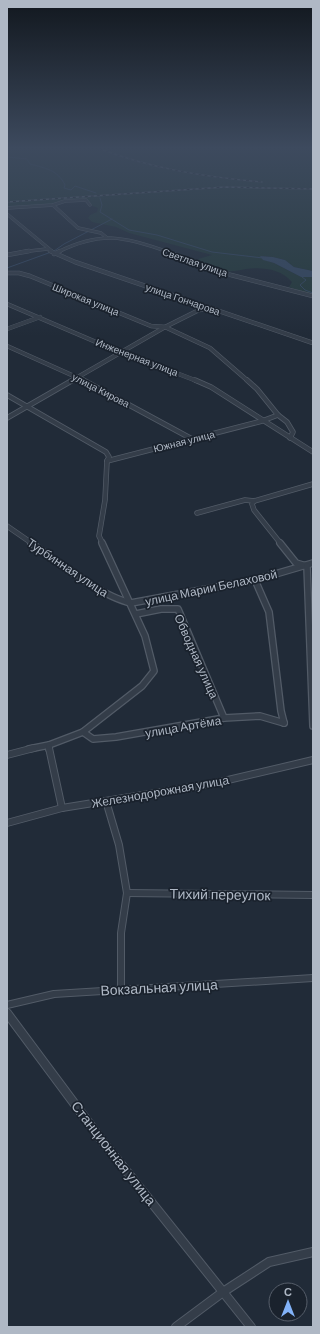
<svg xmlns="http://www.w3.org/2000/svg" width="320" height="1334" font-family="Barlow,sans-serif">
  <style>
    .green { fill: #24393b }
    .water { fill: #344760 }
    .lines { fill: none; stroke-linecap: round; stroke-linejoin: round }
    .stream { stroke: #344760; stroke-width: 1 }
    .street-far5-casing { stroke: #525b67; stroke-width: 3.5 }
    .street-far4-casing { stroke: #525b67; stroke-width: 4.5 }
    .street-far3-casing { stroke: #525b67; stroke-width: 5.5 }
    .street-far2-casing { stroke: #525b67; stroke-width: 8 }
    .street-far1-casing { stroke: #525b67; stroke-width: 8 }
    .street-casing { stroke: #525b67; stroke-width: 10 }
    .street-far5 { stroke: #343d49; stroke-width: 2.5 }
    .street-far4 { stroke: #343d49; stroke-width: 3.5 }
    .street-far3 { stroke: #343d49; stroke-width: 4 }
    .street-far2 { stroke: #343d49; stroke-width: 5.5 }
    .street-far1 { stroke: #343d49; stroke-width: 6 }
    .street { stroke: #343d49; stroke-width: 8 }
    .rail-casing { stroke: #566170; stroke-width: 1.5 }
    .rail { stroke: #1a222d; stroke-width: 1; stroke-dasharray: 3; stroke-linecap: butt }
    .labels { text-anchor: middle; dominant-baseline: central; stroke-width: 3.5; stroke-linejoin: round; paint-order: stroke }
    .far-street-label { font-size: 10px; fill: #afb8c5; stroke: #1a222d }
    .street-label { font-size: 12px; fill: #afb8c5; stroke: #1a222d }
    .near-street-label { font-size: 14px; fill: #afb8c5; stroke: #1a222d }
  </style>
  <rect width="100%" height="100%" fill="#212b38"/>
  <path class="green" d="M 7,149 L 313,149 L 313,271 L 294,267 L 285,260 L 273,257 L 261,256 L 264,260 L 274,263 L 301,277 L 313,277 L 313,295 L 289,287 L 292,282 C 281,269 262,267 246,269 C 240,270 233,272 227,271 C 217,270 206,265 198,259 L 212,255 L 129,233 L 116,227 L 92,222 L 88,218 L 90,215 L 97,212 L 98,208 L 90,205 L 86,200 L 71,201 L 53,205 L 7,208 Z"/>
  <path class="water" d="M 260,256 L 273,257 L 285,260 L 294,267 L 313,271 L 313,277 L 301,277 L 274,263 L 263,260 Z"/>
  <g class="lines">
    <g class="stream">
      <path d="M 7,157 L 27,159 L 30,164 C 45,168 58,170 65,185 L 64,188 L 71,190 L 75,186 L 96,193"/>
      <path d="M 100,198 L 102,205 L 100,212 L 129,230 L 157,235 L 212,252 L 263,258"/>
      <path d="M 7,268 L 54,251 L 64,244 L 112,219"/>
      <path d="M 302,277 L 306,280 L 300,285 L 305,290 L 313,293"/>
    </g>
    <defs>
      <g id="street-far5">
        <path d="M 53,205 L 78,228 L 101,233 L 106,237"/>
        <path d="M 7,208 L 53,205 L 65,201 L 86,200 L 90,205"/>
        <path d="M 7,214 L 53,252"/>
        <path d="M 21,252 L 47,249"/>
        <path d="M 58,252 C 101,231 124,236 168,252"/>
      </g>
      <g id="street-far4">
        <path d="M 50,251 L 75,262 L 313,343"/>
        <path d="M 165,251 L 231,275 L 313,296"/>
        <path d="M 54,254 L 60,251"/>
        <path d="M 7,255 L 29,251"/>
        <path d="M 7,273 L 19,273 L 30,276 L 151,326 L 165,327 L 210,348 L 248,381"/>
        <path d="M 7,304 L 103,345 L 197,381"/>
        <path d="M 7,329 L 40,317"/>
        <path d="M 7,346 L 85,381"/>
        <path d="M 71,381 L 165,327 L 199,310 L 208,309"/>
      </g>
      <g id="street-far3">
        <path d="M 83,380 L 192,439"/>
        <path d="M 195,380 L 211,387 L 313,452"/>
        <path d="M 7,395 L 106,452 L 109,457 L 107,461 L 105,500 L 99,536 L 103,544"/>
        <path d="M 278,415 L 287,422 L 293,432 L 290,438"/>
        <path d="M 7,418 L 73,380"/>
        <path d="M 107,461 L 262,421 L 278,415 L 257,389 L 247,380"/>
        <path d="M 254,501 L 252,504 L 254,510 L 281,544"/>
        <path d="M 254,501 L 313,484"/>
        <path d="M 197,513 L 245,500 L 254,501"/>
        <path d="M 7,526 L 33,544"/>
      </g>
      <g id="street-far2">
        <path d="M 31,543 C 58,562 100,596 131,603 L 255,580 L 313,563"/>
        <path d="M 280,543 L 296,563 L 306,566"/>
        <path d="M 307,566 L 313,726"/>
        <path d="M 255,580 L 269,612 L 281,711 L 284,723"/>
        <path d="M 136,614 L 161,609 L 178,609 L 224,718"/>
        <path d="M 83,732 L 93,739 L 116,737 L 224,718 L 260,716 L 284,723"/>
        <path d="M 29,749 L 49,745"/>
        <path d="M 49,749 L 49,745 L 83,732 L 142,686 L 154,671 L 145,636 L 102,543"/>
      </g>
      <g id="street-far1">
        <path d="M 49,748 L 62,808"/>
        <path d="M 7,755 L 34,748"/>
        <path d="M 106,801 L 119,845 L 127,893 L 121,933 L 121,989"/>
        <path d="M 7,823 L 62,808 L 211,784 L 313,760"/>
        <path d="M 127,893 L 313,895"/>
        <path d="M 7,1005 L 54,994 L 313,978"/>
      </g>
      <g id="street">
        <path d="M 7,1013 L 100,1138 L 251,1327"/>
        <path d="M 176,1327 L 223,1292 L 269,1262 L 313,1252"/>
      </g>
    </defs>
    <use href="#street-far5" class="street-far5-casing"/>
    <use href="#street-far4" class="street-far4-casing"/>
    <use href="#street-far3" class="street-far3-casing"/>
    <use href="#street-far2" class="street-far2-casing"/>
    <use href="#street-far1" class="street-far1-casing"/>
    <use href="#street" class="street-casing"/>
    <use href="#street-far5" class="street-far5"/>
    <use href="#street-far4" class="street-far4"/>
    <use href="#street-far3" class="street-far3"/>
    <use href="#street-far2" class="street-far2"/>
    <use href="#street-far1" class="street-far1"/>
    <use href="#street" class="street"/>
    <defs>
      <g id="rail">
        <path d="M 100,149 C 153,169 206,177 262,182"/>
        <path d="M 7,202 L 225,187 L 313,189"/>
      </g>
    </defs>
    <use href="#rail" class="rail-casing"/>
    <use href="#rail" class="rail"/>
  </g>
  <linearGradient id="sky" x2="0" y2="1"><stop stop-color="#12181f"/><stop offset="0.44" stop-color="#3d4a5e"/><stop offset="1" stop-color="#3d4a5e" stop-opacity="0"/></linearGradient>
  <rect width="320" height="336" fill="url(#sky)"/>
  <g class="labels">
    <g class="far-street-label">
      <text transform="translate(195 262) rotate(19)">Светлая улица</text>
      <text transform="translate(86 299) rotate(22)">Широкая улица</text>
      <text transform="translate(183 299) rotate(19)">улица Гончарова</text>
      <text transform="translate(137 357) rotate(21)">Инженерная улица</text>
      <text transform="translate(101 390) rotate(27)">улица Кирова</text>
      <text transform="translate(184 441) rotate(-14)">Южная улица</text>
    </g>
    <g class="street-label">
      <text transform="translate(68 567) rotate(34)">Турбинная улица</text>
      <text transform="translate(211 587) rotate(-12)">улица Марии Белаховой</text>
      <text transform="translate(197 656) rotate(66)">Обводная улица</text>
      <text transform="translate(183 726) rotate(-10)">улица Артёма</text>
      <text transform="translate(160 791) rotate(-10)">Железнодорожная улица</text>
    </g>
    <g class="near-street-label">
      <text transform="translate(220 894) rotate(1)">Тихий переулок</text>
      <text transform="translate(159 987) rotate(-3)">Вокзальная улица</text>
      <text transform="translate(114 1153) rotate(52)">Станционная улица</text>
    </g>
  </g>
  <rect width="320" height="1334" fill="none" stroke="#afb8c5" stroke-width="16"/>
  <g transform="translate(288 1302)"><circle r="19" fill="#1a222d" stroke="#565e6a"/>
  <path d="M0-3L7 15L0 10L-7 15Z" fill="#82b2f8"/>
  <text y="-6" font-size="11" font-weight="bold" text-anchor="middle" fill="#afb8c5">С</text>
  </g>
</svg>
